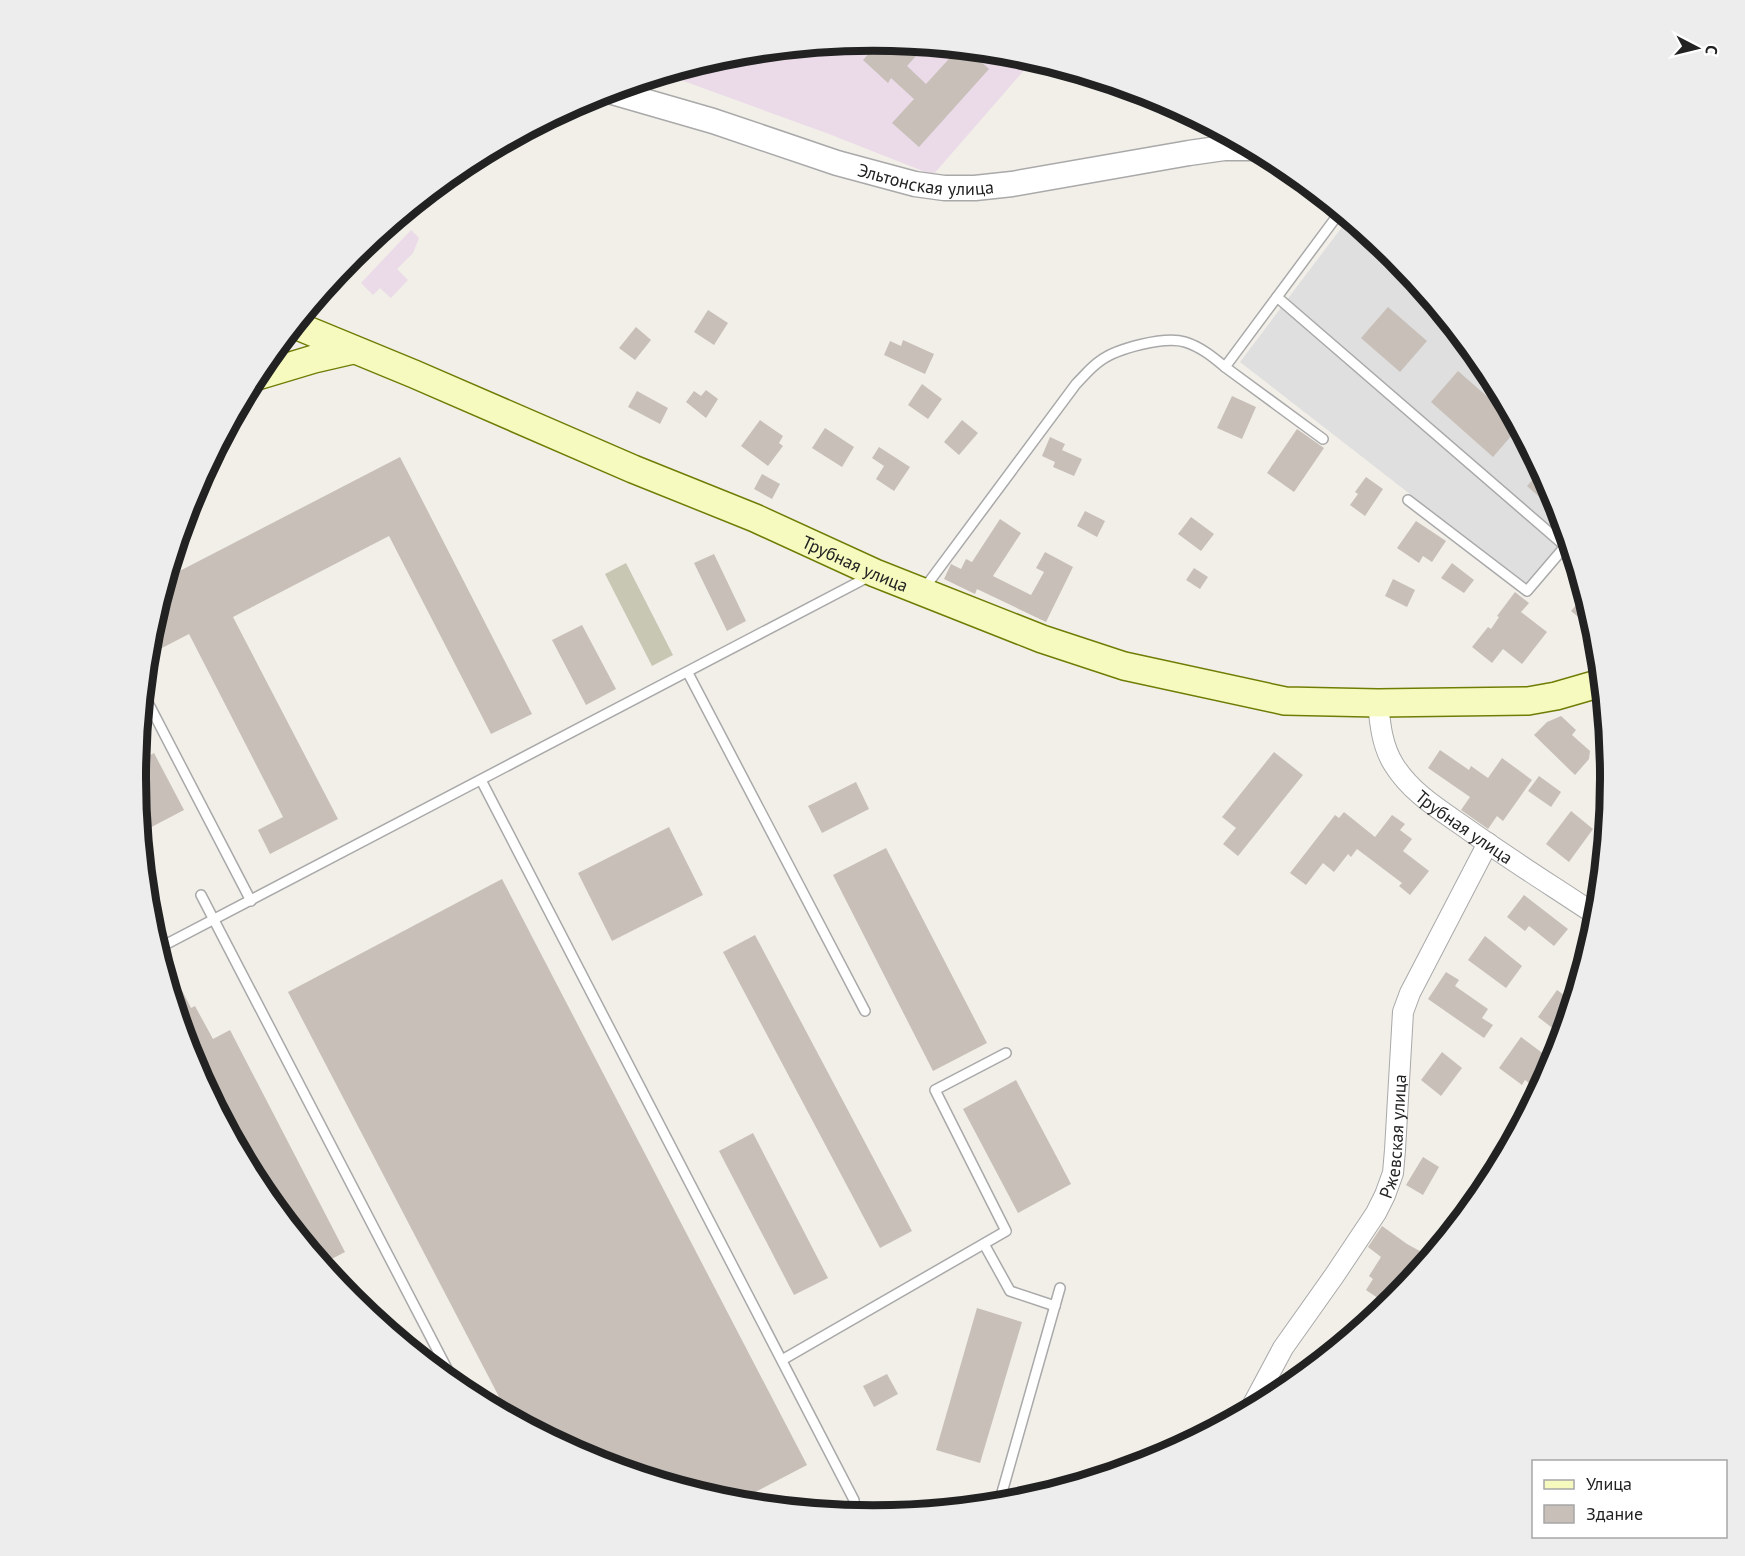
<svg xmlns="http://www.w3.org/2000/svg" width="1745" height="1556" font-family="'PT Sans',sans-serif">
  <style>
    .residential { fill: #e0dfdf }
    .industrial { fill: #ebdbe8 }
    .construction { fill: #c7c7b4 }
    .building { fill: #c7bfb8 }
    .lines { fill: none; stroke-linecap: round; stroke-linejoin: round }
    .service-casing { stroke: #a9a9a9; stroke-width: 12 }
    .minor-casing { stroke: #a9a9a9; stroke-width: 22 }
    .tertiary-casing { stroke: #a9a9a9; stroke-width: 27 }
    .secondary-casing { stroke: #707d05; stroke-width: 30 }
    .service { stroke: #fff; stroke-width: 9 }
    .minor { stroke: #fff; stroke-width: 20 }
    .tertiary { stroke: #fff; stroke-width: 24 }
    .secondary { stroke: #f7fabf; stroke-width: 27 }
    .labels { text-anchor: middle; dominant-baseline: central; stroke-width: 4.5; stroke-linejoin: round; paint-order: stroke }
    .street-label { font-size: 18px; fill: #222; stroke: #fff }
    .rim { fill: none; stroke: #222; stroke-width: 8 }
  </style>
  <rect width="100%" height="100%" fill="#f2efe9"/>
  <path class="residential" d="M 1348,219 L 1394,257 L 1486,369 L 1554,496 L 1567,538 L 1527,585 L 1240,362 Z"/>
  <g class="industrial">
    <path d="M 873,41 L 1017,55 L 1033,60 L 933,175 L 829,134 L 664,74 L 729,55 Z"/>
    <path d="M 402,215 L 337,285 L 332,280 L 351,256 Z"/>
    <path d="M 411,230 L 419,238 L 413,253 L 397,269 L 408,280 L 391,298 L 380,288 L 373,295 L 361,283 Z"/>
  </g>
  <path class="construction" d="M 626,563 L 673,655 L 652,666 L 605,574 Z"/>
  <g class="building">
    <path d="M 880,41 L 925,46 L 907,66 L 926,84 L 958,49 L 968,50 L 989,69 L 919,147 L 892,123 L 914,99 L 891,78 L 888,83 L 863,60 Z"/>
    <path d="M 1388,307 L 1427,341 L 1400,372 L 1361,338 Z"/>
    <path d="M 708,310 L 728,323 L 714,345 L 694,332 Z"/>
    <path d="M 636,327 L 651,340 L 635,360 L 619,348 Z"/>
    <path d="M 903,340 L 934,354 L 925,374 L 884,355 L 890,341 L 901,346 Z"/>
    <path d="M 1458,371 L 1513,419 L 1518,428 L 1493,457 L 1431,402 Z"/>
    <path d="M 922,384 L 942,399 L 928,419 L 908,405 Z"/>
    <path d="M 706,390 L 718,399 L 706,418 L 686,402 L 694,391 L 701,396 Z"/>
    <path d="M 637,391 L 668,408 L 660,424 L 628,407 Z"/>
    <path d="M 1232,396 L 1256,407 L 1242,439 L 1217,428 Z"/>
    <path d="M 760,420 L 783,436 L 779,443 L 783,446 L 768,466 L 741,446 Z"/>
    <path d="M 962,420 L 978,433 L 959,455 L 944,442 Z"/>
    <path d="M 825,428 L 854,447 L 842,467 L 812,448 Z"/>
    <path d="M 1297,429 L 1324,448 L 1294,492 L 1267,473 Z"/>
    <path d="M 1050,437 L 1065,444 L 1062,450 L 1082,459 L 1074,476 L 1053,467 L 1055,462 L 1042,456 Z"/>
    <path d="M 879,447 L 910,467 L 894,491 L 876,479 L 884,466 L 872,458 Z"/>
    <path d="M 400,457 L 532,714 L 491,734 L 389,536 L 233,617 L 338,819 L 270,854 L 258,830 L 283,817 L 189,634 L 160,649 L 151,630 L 166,578 Z"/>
    <path d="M 1541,471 L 1554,496 L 1559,514 L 1527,486 Z"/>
    <path d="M 762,474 L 780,484 L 772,499 L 754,489 Z"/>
    <path d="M 1366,477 L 1383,489 L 1365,516 L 1350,505 L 1358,494 L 1355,492 Z"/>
    <path d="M 1085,511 L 1105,521 L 1097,537 L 1077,526 Z"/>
    <path d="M 1191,517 L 1214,534 L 1201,551 L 1178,534 Z"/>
    <path d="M 1000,519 L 1021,533 L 993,576 L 1031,595 L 1044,572 L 1036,568 L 1045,552 L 1073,567 L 1046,622 L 977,589 L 975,594 L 944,579 L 951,564 L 961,569 L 966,559 L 972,562 Z"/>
    <path d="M 1416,521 L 1446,541 L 1432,562 L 1423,556 L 1419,563 L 1397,548 Z"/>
    <path d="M 714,554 L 746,621 L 727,631 L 694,563 Z"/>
    <path d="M 1452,563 L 1474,580 L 1464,593 L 1441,578 Z"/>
    <path d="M 1194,568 L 1208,577 L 1200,589 L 1186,580 Z"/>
    <path d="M 1393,579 L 1415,590 L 1407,607 L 1385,596 Z"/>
    <path d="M 1515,592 L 1529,603 L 1521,612 L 1547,632 L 1522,664 L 1503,649 L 1492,663 L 1472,647 L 1488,627 L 1491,629 L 1499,617 L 1497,616 Z"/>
    <path d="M 1584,596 L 1595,631 L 1571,611 Z"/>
    <path d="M 582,625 L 616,689 L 586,705 L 552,640 Z"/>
    <path d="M 1561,716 L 1576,730 L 1572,735 L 1590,751 L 1589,759 L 1575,775 L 1534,735 L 1547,722 Z"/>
    <path d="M 1440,750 L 1469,770 L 1471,766 L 1488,778 L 1502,758 L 1532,780 L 1503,821 L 1497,816 L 1488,829 L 1461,810 L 1470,797 L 1428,768 Z"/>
    <path d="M 1274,752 L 1303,775 L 1238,856 L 1223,844 L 1236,828 L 1222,817 Z"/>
    <path d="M 154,753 L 184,810 L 140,833 L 135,778 L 137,762 Z"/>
    <path d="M 1539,776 L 1561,792 L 1551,807 L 1528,791 Z"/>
    <path d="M 856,782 L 869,809 L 822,833 L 808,806 Z"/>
    <path d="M 1571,811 L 1593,829 L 1569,862 L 1546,844 Z"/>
    <path d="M 1344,812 L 1375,837 L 1392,815 L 1405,824 L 1400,830 L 1412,839 L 1403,851 L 1429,871 L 1410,895 L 1399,886 L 1402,883 L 1357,849 L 1351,857 L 1348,854 L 1334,872 L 1323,863 L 1306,885 L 1290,873 L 1335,815 L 1339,818 Z"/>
    <path d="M 669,827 L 703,895 L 612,941 L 578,873 Z"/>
    <path d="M 886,848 L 987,1043 L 933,1071 L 833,875 Z"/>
    <path d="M 502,879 L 807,1465 L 736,1502 L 590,1459 L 509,1416 L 288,992 Z"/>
    <path d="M 1524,895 L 1568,929 L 1554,946 L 1529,926 L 1525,931 L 1507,917 Z"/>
    <path d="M 755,935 L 912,1231 L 880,1248 L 723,952 Z"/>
    <path d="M 1485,936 L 1522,966 L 1506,988 L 1468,960 Z"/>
    <path d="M 170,967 L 191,1008 L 195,1006 L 213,1039 L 230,1030 L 345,1252 L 322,1264 L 259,1187 L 191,1060 L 164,969 Z"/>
    <path d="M 1446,972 L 1459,980 L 1455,986 L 1488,1009 L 1482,1018 L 1493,1025 L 1484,1038 L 1428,999 Z"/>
    <path d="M 1557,990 L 1572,1001 L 1564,1027 L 1559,1033 L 1538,1017 Z"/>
    <path d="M 1521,1037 L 1553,1061 L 1538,1090 L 1525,1080 L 1522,1085 L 1499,1068 Z"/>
    <path d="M 1442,1052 L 1462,1068 L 1441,1096 L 1421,1080 Z"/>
    <path d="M 1016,1080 L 1071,1184 L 1018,1213 L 963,1109 Z"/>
    <path d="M 753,1133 L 828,1278 L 794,1295 L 719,1151 Z"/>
    <path d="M 1423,1157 L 1439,1167 L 1423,1195 L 1406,1185 Z"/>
    <path d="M 1382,1226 L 1407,1244 L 1429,1256 L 1421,1267 L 1415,1264 L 1388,1305 L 1366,1290 L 1373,1279 L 1369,1276 L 1381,1257 L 1368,1247 Z"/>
    <path d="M 977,1308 L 1022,1322 L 980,1463 L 936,1450 Z"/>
    <path d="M 887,1374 L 898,1394 L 874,1407 L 863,1386 Z"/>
  </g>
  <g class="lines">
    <defs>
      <g id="service">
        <path d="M 1277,297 L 1565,546"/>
        <path d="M 1323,439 L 1225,367 L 1340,212"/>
        <path d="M 1408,500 L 1527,591 L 1568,543"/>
        <path d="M 923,590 L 1076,384 C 1084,376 1091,367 1100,361 C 1117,348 1165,336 1185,342 C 1201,347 1213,357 1225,367"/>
        <path d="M 688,673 L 865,1011"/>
        <path d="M 143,693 L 251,901"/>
        <path d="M 481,780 L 854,1500"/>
        <path d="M 201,895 L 456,1386"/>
        <path d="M 157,949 L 870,576"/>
        <path d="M 984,1244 L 1010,1291 L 1055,1306"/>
        <path d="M 782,1360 L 1006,1231 L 935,1090 L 1006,1053"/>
        <path d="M 999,1503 L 1060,1288"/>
      </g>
      <g id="minor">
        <path id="s1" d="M 1378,703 C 1380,724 1382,746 1394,765 C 1412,794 1442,811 1470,831 C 1511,860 1554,887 1596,915"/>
        <path id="s2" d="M 1251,1408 L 1283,1348 L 1334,1276 L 1376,1213 L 1385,1195 L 1393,1173 L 1395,1150 L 1403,1012 L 1410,993 L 1488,843"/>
      </g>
      <g id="tertiary">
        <path id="s3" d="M 609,91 L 713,121 L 837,163 L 915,184 L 944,188 L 975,188 L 1012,184 L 1189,153 L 1224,148 L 1251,148"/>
      </g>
      <g id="secondary">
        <path id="s4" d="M 295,325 L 414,374 L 633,469 L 755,518 L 875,573 L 1042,639 L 1124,666 L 1285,701 L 1378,703 L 1528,701 L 1556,696 L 1601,683"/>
        <path d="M 254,377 L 314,359 L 353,350"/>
      </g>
    </defs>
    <use href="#service" class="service-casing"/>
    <use href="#minor" class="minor-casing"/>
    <use href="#tertiary" class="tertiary-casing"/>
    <use href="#secondary" class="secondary-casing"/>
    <use href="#service" class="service"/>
    <use href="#minor" class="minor"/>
    <use href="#tertiary" class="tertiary"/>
    <use href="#secondary" class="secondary"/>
  </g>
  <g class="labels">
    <g class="street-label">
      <text stroke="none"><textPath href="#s3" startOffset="330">Эльтонская улица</textPath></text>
      <text stroke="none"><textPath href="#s4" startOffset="609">Трубная улица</textPath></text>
      <text stroke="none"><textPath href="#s1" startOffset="159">Трубная улица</textPath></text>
      <text stroke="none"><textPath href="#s2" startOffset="312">Ржевская улица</textPath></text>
    </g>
  </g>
  <path d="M0 0H1745V1556H0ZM146 778a727 727 0 1 1 1454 0a727 727 0 1 1-1454 0Z" fill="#ededed" fill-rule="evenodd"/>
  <path class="rim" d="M146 778a727 727 0 1 1 1454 0a727 727 0 1 1-1454 0Z"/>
  <rect x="1532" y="1460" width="195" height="78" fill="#ffffff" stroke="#a7a7a7" stroke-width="1.5"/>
  <rect x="1544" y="1480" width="30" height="9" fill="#f7fabf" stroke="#a7a7a7" stroke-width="1.5"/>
  <text x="1586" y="1490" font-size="18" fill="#222222">Улица</text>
  <rect x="1544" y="1505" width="30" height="18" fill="#c7bfb8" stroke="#a7a7a7" stroke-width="1.5"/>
  <text x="1586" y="1520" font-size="18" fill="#222222">Здание</text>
  <g transform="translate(1697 48) rotate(97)" stroke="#ffffff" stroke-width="4.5" paint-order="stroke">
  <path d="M0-4.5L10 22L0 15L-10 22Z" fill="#222222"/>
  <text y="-9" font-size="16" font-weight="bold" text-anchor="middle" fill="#222222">С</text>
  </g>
</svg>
